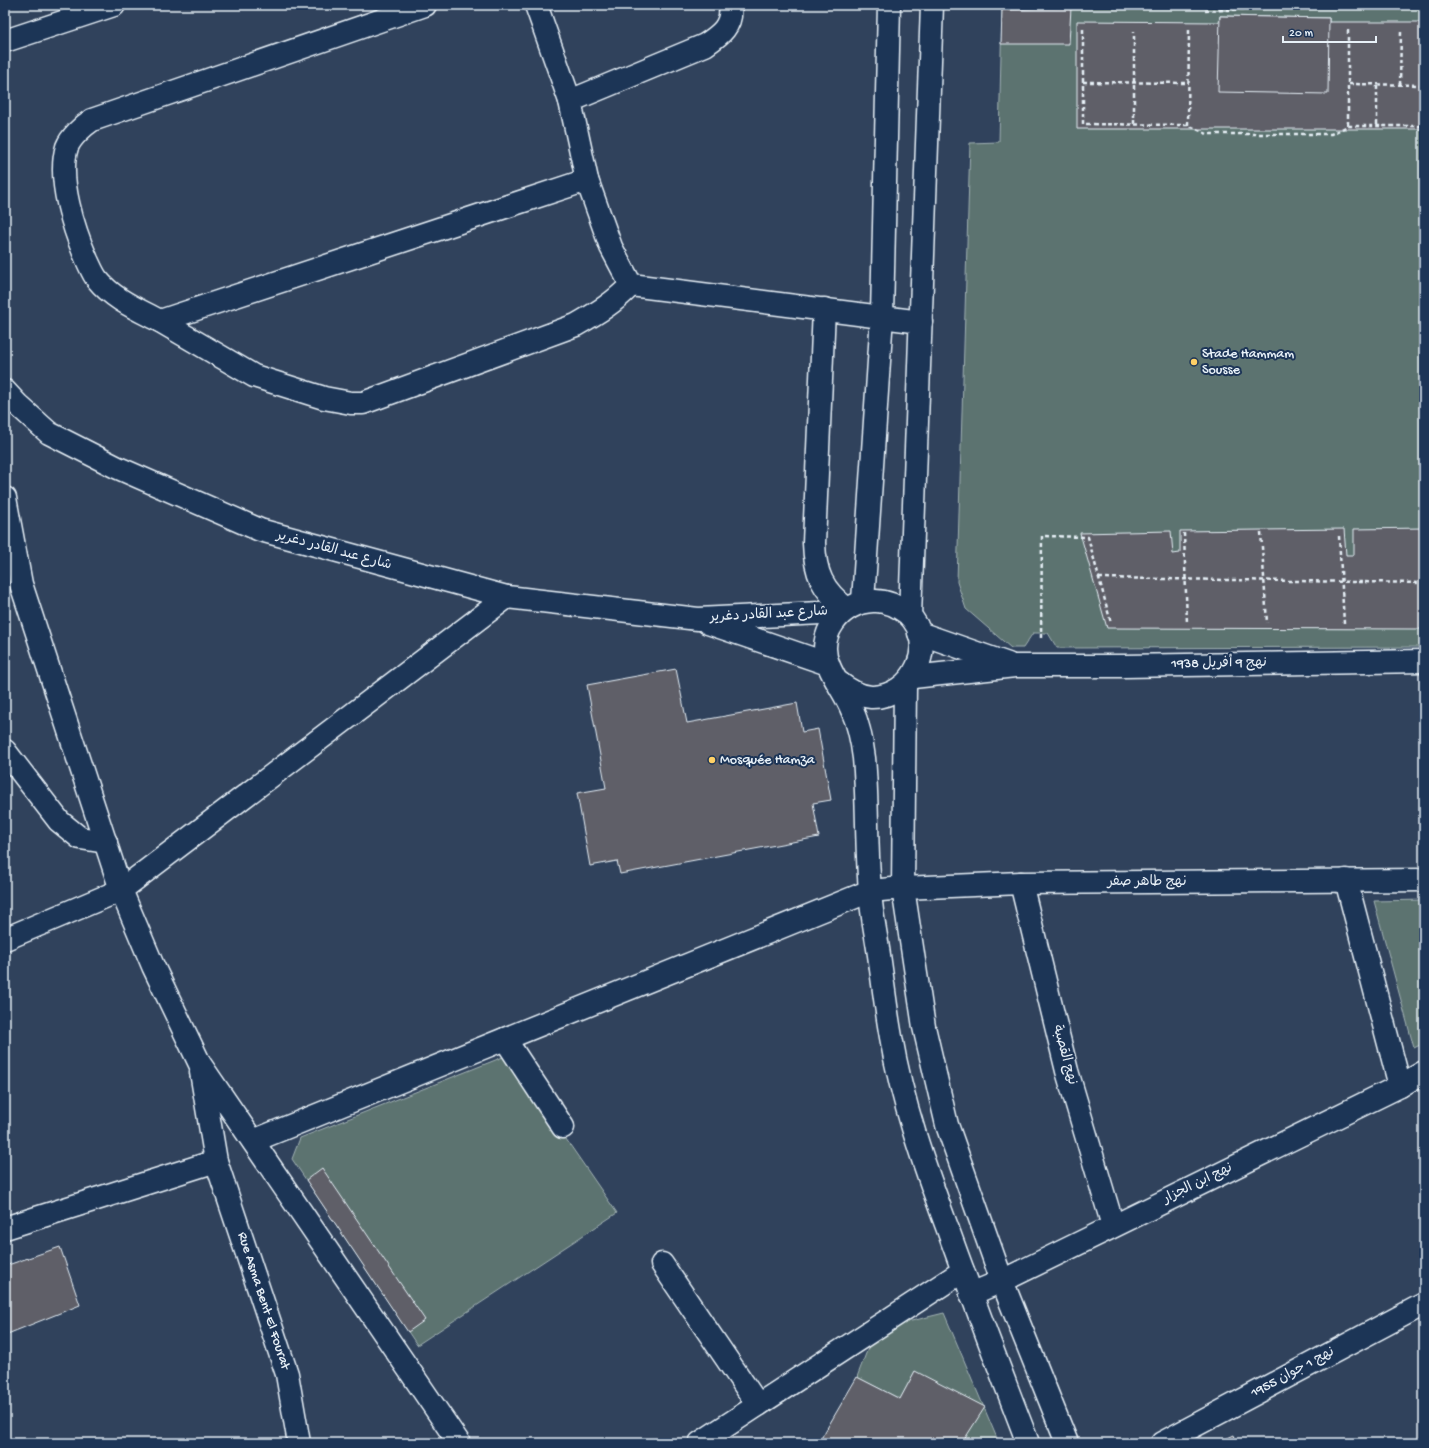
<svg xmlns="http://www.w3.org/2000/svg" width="1429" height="1448" font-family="'Gochi Hand','Playpen Sans Arabic',sans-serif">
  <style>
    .green { fill: #5c736f; stroke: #a2b2b4 }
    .building { fill: #5e5f68; stroke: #e8f1f8 }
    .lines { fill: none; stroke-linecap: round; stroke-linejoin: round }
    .minor-casing { stroke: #e8f1f8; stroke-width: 25 }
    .major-casing { stroke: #e8f1f8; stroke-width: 25 }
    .path { stroke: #e8f1f8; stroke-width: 2.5; stroke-dasharray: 4 3; stroke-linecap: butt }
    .minor { stroke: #1d3557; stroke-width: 22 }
    .major { stroke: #1d3557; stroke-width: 22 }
    .poi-dot { fill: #ffd166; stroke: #1d3557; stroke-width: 1.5 }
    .labels { text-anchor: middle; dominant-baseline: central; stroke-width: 4; stroke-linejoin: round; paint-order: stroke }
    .poi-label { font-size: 14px; fill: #e8f1f8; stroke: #1d3557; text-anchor: start }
    .street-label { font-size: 14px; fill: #e8f1f8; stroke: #1d3557 }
  </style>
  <rect width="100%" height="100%" fill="#30425c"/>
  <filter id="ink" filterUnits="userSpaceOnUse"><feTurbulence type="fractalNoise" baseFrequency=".025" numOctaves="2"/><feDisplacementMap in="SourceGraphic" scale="8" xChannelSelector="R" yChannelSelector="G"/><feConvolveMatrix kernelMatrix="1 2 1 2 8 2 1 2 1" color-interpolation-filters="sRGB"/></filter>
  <g filter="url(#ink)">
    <g class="green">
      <path d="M 1104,5 L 1424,5 L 1424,647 L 1057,648 L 1048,633 L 1033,633 L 1023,648 L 1011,648 L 966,609 L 957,582 L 970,143 L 999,142 L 1002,10 Z"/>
      <path d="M 1424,900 L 1424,1043 L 1414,1048 L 1374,901 Z"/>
      <path d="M 508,1055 L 617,1213 L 417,1345 L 292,1159 L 300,1138 Z"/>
      <path d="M 944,1313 L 999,1443 L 962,1443 L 915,1371 L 900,1399 L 857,1377 L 875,1330 Z"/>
    </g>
    <g class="building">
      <path d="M 1071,7 L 1069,44 L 1001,44 L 1002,10 Z"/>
      <path d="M 1220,16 L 1329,18 L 1329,22 L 1424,22 L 1424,129 L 1077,129 L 1077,21 L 1219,22 Z"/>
      <path d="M 1220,16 L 1329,18 L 1328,94 L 1218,92 Z"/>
      <path d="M 1424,528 L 1424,629 L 1107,628 L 1080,533 L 1171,531 L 1173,554 L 1180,553 L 1180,531 L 1344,529 L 1346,555 L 1354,555 L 1354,529 Z"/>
      <path d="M 676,669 L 687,723 L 797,703 L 802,732 L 818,729 L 831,800 L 813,803 L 819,837 L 620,874 L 617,861 L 590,866 L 577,793 L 606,788 L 587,685 Z"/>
      <path d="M 322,1168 L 425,1320 L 408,1332 L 306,1180 Z"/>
      <path d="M 60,1247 L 80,1305 L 5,1335 L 5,1266 Z"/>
      <path d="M 915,1371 L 985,1407 L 962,1443 L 819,1442 L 857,1377 L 900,1399 Z"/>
      <path d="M 1234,1435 L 1237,1443 L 1217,1443 Z"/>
    </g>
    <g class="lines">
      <defs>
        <g id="minor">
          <path d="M 425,5 L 92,120 C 83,126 71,137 67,147 C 57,179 74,230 87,260 C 90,266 93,274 97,279 C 113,299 137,309 160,321 L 587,180"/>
          <path d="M 536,5 L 570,101 L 587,180 L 611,247 L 631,285 L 921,322"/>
          <path d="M 5,41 L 114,5"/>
          <path d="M 570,101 L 705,45 C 720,35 733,26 730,5"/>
          <path d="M 824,309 L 814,543 C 815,573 822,590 847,609"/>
          <path d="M 160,321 L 254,376 L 324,398 L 351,403 L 363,403 L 576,325 C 597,313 614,303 631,285"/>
          <path d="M 5,498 L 21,584 L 121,890 L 153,966 L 200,1064 L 459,1443"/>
          <path d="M 863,601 L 882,316 L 889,5"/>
          <path d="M 910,616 L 932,5"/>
          <path d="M 919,633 L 1008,664"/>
          <path d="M 913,677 L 1015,666 L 1124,666 L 1424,661"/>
          <path d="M 5,751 L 59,821 L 80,838 L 106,842"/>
          <path d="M 1346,880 L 1400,1086"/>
          <path d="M 1021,883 L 1067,1071 L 1113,1226"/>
          <path d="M 5,939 L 121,890 L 507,597"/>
          <path d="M 505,1039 L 563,1127"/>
          <path d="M 201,1072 L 216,1161 L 287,1374 L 299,1443"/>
          <path d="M 253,1141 L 870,891 L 903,888 L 1021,883 L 1424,880"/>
          <path d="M 5,1228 L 216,1161"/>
          <path d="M 662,1264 L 758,1405"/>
          <path d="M 971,1294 L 1002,1281 L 1400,1086 L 1424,1072"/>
          <path d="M 700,1443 L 963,1271"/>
          <path d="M 1162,1443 L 1424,1304"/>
        </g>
        <g id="major">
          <path d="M 5,391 L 18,405 L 49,433 L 116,467 L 260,530 L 507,597 L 698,619 L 841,612"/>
          <path d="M 708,623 L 828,664"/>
          <path d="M 837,681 C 847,689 858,696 871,697 C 913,698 939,644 908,614 C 898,606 886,600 873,601 C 841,602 815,635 829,666 C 835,681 846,695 852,710 C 859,725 862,742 864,758 C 868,802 866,846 870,890 C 871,912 876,934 879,955 C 883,982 886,1010 891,1037 C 902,1102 924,1165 947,1227 C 973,1299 1000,1371 1028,1443"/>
          <path d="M 905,685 L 903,888 L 924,1027 L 947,1125 L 1002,1281 L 1067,1443"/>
        </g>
      </defs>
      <use href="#minor" class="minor-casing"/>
      <use href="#major" class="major-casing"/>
      <g class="path">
        <path d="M 1205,11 L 1316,5"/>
        <path d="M 1083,29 L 1083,124 L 1188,125 L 1207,134 L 1331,134 L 1348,126 L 1424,126"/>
        <path d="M 1083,82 L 1189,83"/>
        <path d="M 1349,84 L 1424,85"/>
        <path d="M 1400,85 L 1401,31"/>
        <path d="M 1423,85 L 1424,126"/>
        <path d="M 1134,124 L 1134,31"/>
        <path d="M 1188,125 L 1189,30"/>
        <path d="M 1348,125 L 1348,30"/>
        <path d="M 1377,125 L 1377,85"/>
        <path d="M 1261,532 L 1267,623"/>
        <path d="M 1184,533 L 1187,624"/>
        <path d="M 1339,536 L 1344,623"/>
        <path d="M 1099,578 L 1424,583"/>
        <path d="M 1422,624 L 1424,604"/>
        <path d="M 1041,638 L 1042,536 L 1088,537 L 1111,623"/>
      </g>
      <use href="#minor" class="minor"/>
      <use href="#major" class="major"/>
    </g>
  </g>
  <g class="poi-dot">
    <circle cx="1194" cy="362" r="4"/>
    <circle cx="712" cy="760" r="4"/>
  </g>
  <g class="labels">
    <g class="poi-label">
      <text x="1202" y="354">Stade Hammam<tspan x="1202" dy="16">Sousse</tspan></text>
      <text x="720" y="760">Mosquée Hamza</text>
    </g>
    <g class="street-label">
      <text transform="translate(334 551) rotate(15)">شارع عبد القادر دغرير</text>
      <text transform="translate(769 615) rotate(-3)">شارع عبد القادر دغرير</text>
      <text transform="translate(1219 664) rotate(-1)">نهج 9 أفريل 1938</text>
      <text x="1147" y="882">نهج طاهر صفر</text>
      <text transform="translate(1064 1055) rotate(75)">نهج القصبة</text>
      <text transform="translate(1198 1184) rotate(-26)">نهج ابن الجزار</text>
      <text transform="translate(263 1301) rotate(72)">Rue Asma Bent El Fourat</text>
      <text transform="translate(1293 1373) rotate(-28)">نهج 1 جوان 1955</text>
    </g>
  </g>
  <rect width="1429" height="1448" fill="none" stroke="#1d3557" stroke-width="20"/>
  <rect x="10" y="10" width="1409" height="1428" fill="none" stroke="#e8f1f8" stroke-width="1.5" filter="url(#ink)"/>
  <path d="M1283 36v6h93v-6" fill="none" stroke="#e8f1f8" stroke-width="2"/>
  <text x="1289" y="36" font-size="12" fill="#e8f1f8" stroke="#1d3557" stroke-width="3" paint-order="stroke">20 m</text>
</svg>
